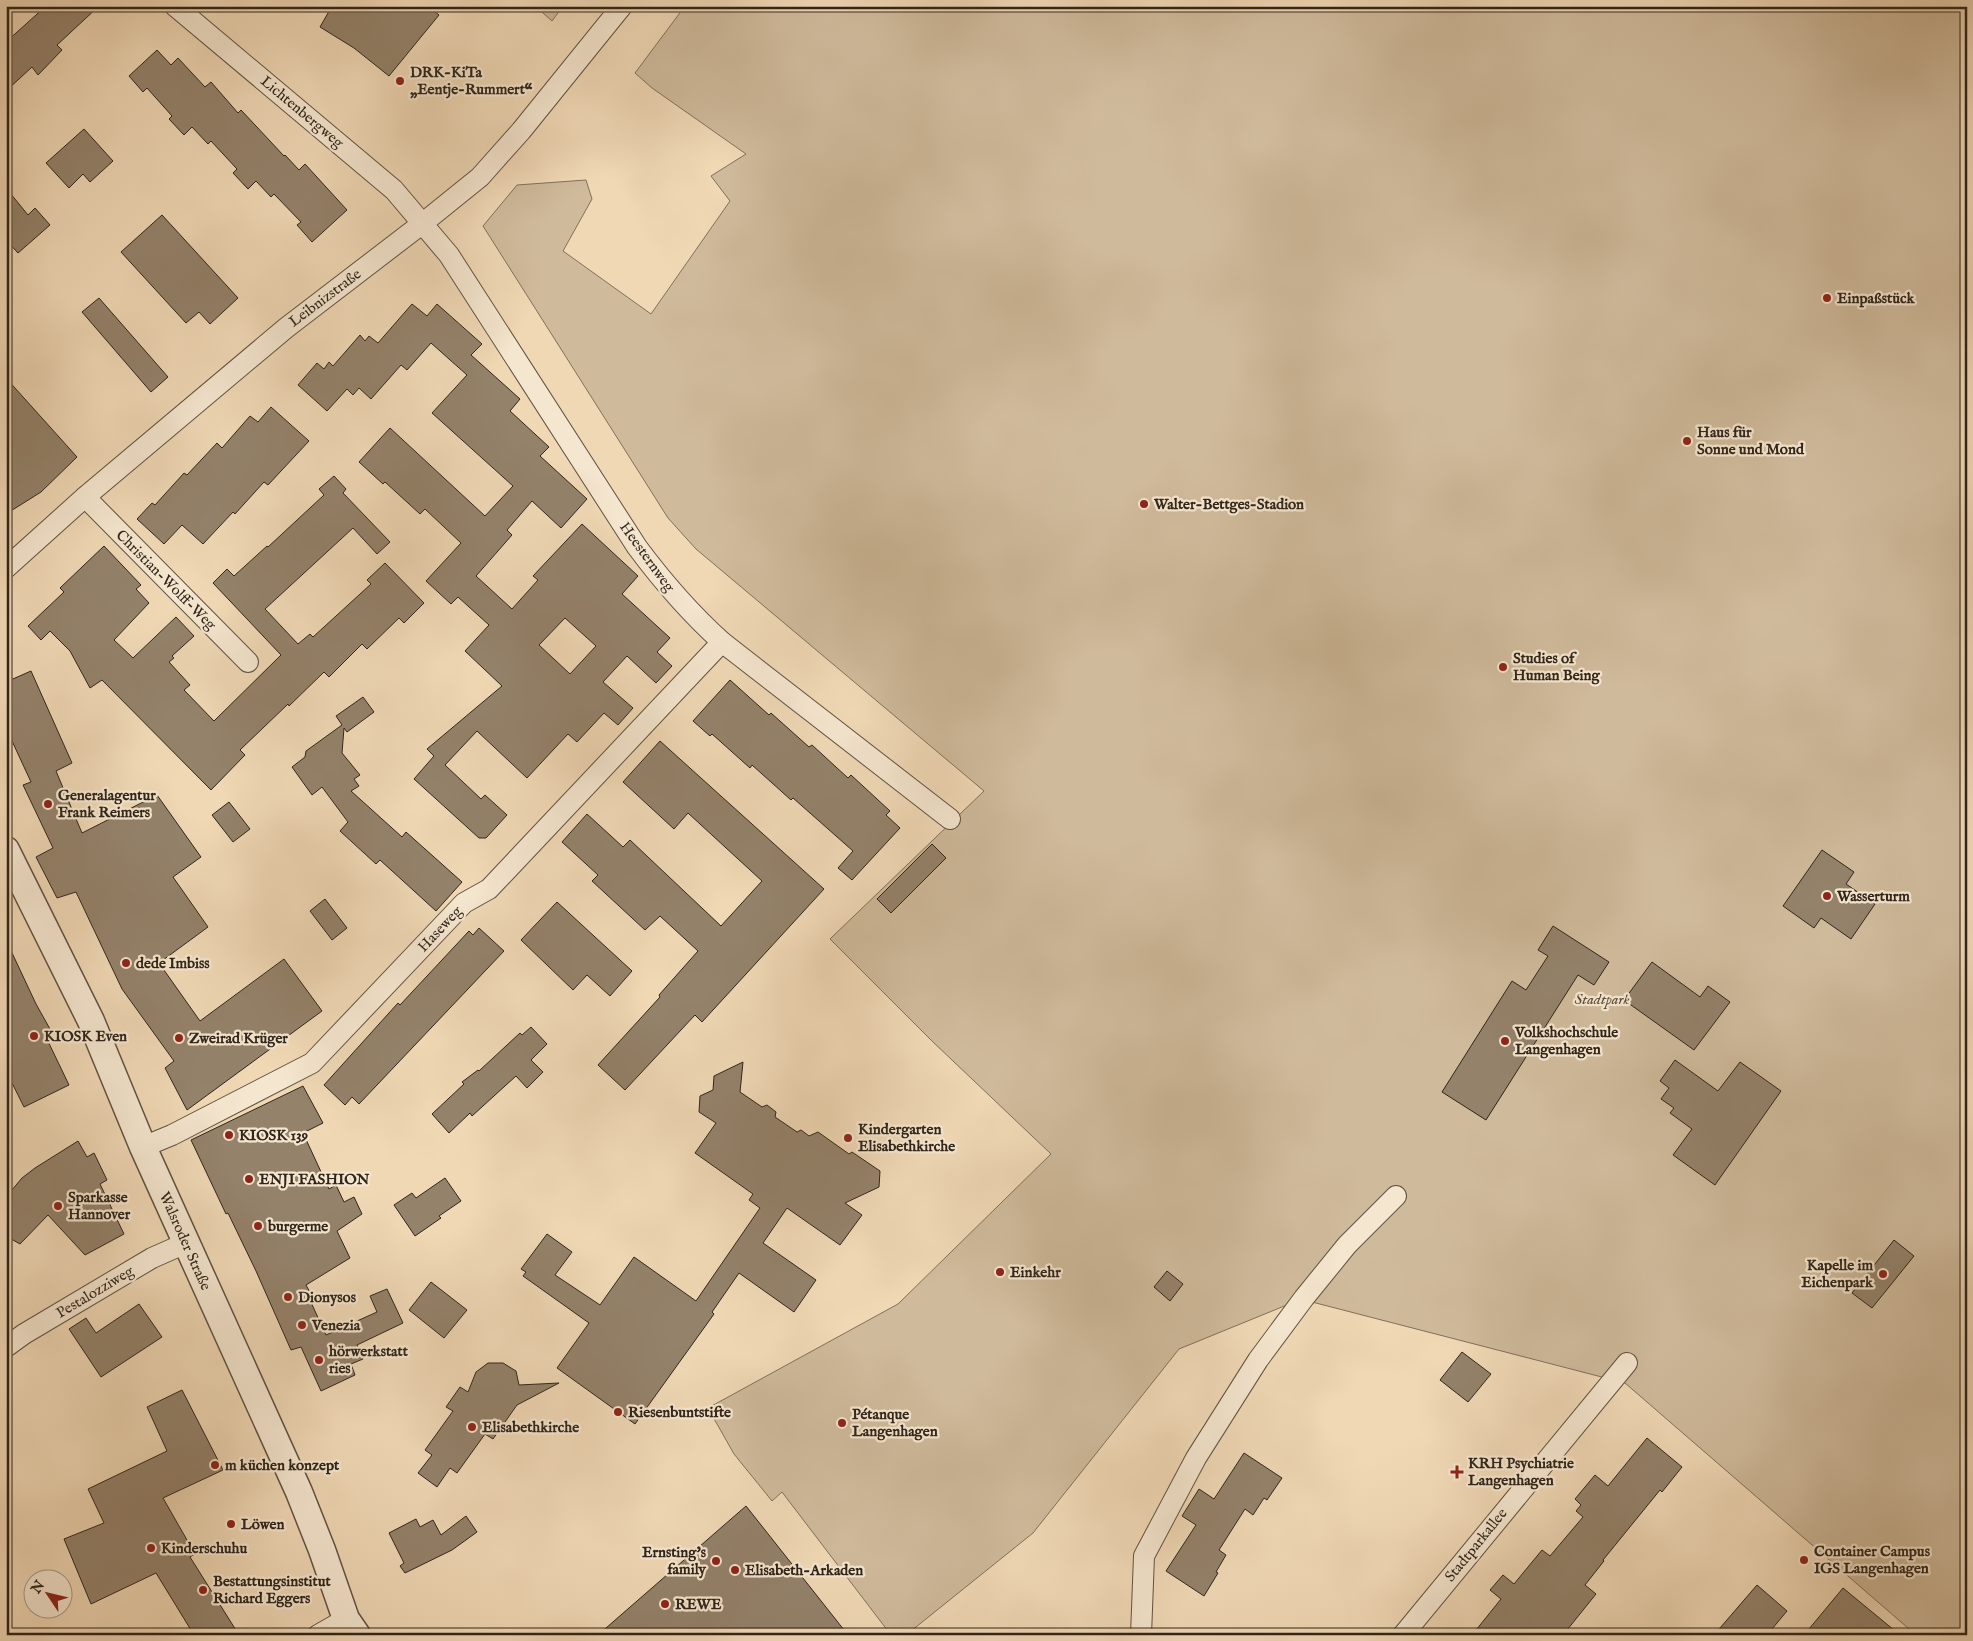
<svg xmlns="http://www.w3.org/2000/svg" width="1973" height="1641" font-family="'IM FELL English',serif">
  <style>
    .green { fill: #cfba9b; stroke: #80705a }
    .building { fill: #94826b; stroke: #30251a; fill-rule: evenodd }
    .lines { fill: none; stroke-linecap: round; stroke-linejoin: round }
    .minor-casing { stroke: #605241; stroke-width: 22 }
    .tertiary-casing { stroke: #605241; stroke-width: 29 }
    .minor { stroke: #f5e6cf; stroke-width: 20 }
    .tertiary { stroke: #f5e6cf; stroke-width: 26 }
    .poi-dot { fill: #8f2418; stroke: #f5e6cf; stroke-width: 2 }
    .labels { text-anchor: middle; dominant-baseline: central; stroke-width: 4.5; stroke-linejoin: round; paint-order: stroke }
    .poi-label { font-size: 15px; font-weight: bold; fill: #30251a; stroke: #f5e6cf; text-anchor: start }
    .street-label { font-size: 15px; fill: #30251a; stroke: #f5e6cf }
    .park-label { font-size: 15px; font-style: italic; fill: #584a3a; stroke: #f5e6cf }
  </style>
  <rect width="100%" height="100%" fill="#f0d8b5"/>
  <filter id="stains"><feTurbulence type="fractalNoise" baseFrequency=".004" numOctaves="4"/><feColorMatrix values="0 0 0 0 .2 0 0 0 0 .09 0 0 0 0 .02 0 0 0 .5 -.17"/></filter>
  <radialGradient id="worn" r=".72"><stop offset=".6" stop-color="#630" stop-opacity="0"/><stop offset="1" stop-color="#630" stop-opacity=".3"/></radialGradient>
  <g class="green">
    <path d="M 535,6 L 563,6 L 552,21 Z"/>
    <path d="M 685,6 L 1967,6 L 1967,1635 L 1916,1635 L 1625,1383 L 1312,1302 L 1304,1298 L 1179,1349 L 1033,1533 L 906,1635 L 891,1635 L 782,1492 L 772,1501 L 734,1454 L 708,1408 L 898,1304 L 1051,1154 L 933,1042 L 830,939 L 984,791 L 696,549 L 668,518 L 483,226 L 517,185 L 586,180 L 592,199 L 563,251 L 651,314 L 730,201 L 711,176 L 746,154 L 652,88 L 635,73 Z"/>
  </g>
  <g class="building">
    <path d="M 46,6 L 99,6 L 57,45 L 62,50 L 38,75 L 32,67 L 6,91 L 6,42 Z"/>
    <path d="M 332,6 L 428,6 L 439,15 L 389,76 L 354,48 L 320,27 Z"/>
    <path d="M 157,50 L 171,65 L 178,58 L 205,87 L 211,82 L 238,113 L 241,110 L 284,156 L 285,155 L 299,170 L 305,164 L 347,210 L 312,242 L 297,225 L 301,222 L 274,194 L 271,197 L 256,181 L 248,189 L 233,173 L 237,169 L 211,141 L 208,144 L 192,127 L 184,135 L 169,119 L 172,116 L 147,88 L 143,92 L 129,76 Z"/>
    <path d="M 84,129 L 113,161 L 90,182 L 83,174 L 69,188 L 46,163 Z"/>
    <path d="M 6,188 L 28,215 L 35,208 L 50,225 L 18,253 L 6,240 Z"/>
    <path d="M 162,215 L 238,298 L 210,324 L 199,312 L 186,323 L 121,252 Z"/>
    <path d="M 99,298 L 168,377 L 151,392 L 82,312 Z"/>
    <path d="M 412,304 L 427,316 L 437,304 L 482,344 L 471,355 L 520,399 L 510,411 L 549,447 L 540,456 L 587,499 L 561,528 L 532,501 L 507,530 L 512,535 L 476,576 L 512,609 L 538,580 L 533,576 L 582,524 L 638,576 L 622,594 L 670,638 L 657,652 L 672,666 L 656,683 L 627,656 L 603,682 L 633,708 L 618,725 L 604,713 L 577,742 L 568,734 L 527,778 L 477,731 L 445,765 L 481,799 L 485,795 L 507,815 L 486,838 L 479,838 L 414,779 L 434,756 L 427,749 L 502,686 L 465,651 L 489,625 L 458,597 L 451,604 L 426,581 L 461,543 L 425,509 L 420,514 L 385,482 L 383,484 L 359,462 L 390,428 L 485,516 L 513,486 L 432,413 L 467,375 L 431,343 L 407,370 L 401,365 L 371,399 L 359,388 L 353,395 L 347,389 L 327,411 L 298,385 L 317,363 L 324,369 L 329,362 L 333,366 L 360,335 L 365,341 L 369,336 L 378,343 ZM 565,618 L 596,646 L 570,674 L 539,645 Z"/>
    <path d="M 6,378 L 77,457 L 41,492 L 6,514 Z"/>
    <path d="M 271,407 L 309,441 L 268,485 L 264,482 L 235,514 L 233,512 L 203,544 L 182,525 L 164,544 L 137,519 L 152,503 L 155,505 L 184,473 L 187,475 L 217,443 L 222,448 L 250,416 L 258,422 Z"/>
    <path d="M 334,476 L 346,489 L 343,493 L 390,542 L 377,554 L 353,528 L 265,609 L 298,644 L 310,634 L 313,637 L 371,584 L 367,580 L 385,563 L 424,603 L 404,623 L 399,618 L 367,649 L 362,644 L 329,677 L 324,672 L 289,706 L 288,704 L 240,750 L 245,755 L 211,790 L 102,680 L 90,688 L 70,651 L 50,631 L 41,640 L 28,626 L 64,592 L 60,588 L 104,546 L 141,585 L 136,589 L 149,603 L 114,640 L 133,658 L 176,617 L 194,636 L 172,656 L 174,658 L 169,662 L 190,685 L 184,690 L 214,721 L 281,655 L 213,583 L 227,569 L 234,576 L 267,546 L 268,547 L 324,495 L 319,489 Z"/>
    <path d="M 31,671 L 72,763 L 56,771 L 82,833 L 157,795 L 201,857 L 173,877 L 208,927 L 159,963 L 200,1021 L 284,959 L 322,1011 L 187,1110 L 165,1068 L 174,1061 L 122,989 L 76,892 L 57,898 L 36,857 L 53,848 L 23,785 L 31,782 L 6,728 L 6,682 Z"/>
    <path d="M 730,680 L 769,715 L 771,713 L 809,747 L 812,745 L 848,778 L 851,775 L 890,811 L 886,815 L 900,828 L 852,880 L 838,868 L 853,851 L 793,798 L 791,800 L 752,765 L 750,768 L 712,734 L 710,736 L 693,721 Z"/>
    <path d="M 363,697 L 374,712 L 347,732 L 344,728 L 342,753 L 360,775 L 354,779 L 359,786 L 351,791 L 402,837 L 406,832 L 462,882 L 436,911 L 380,860 L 376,864 L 340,831 L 348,822 L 322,787 L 312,795 L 292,767 L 305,757 L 306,751 L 342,725 L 336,716 Z"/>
    <path d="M 660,741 L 824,889 L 702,1022 L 695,1015 L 625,1090 L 598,1065 L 660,997 L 659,995 L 698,951 L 660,916 L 645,930 L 592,881 L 598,875 L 562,842 L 587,814 L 623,847 L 630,840 L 721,926 L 762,881 L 688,813 L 674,829 L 623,782 Z"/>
    <path d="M 229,802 L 250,829 L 233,842 L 212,815 Z"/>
    <path d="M 932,844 L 946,858 L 891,913 L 877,899 Z"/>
    <path d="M 1822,850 L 1854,872 L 1846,884 L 1875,904 L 1851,939 L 1821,918 L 1814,928 L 1783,906 Z"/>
    <path d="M 325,899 L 347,928 L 332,940 L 310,911 Z"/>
    <path d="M 557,902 L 632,971 L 610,996 L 587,975 L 573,990 L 521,940 Z"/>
    <path d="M 1553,926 L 1609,962 L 1594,985 L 1578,975 L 1486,1120 L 1442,1092 L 1512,981 L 1526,990 L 1548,956 L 1538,950 Z"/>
    <path d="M 479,928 L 504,951 L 359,1104 L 352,1097 L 345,1105 L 324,1085 L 398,1003 L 400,1005 L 469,931 L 473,935 Z"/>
    <path d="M 6,940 L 36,1004 L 50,1029 L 44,1033 L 69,1085 L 24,1107 L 6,1071 Z"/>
    <path d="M 1652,962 L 1700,997 L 1708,986 L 1730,1002 L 1694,1050 L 1624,1000 Z"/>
    <path d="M 531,1027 L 547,1044 L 531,1060 L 543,1072 L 527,1088 L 516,1076 L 472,1116 L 470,1113 L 449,1133 L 432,1114 L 464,1084 L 462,1082 L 478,1070 L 479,1071 L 520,1033 L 522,1035 Z"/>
    <path d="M 1675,1060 L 1718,1091 L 1740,1062 L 1781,1091 L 1715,1185 L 1673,1155 L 1692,1129 L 1670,1113 L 1674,1108 L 1661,1099 L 1669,1088 L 1660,1081 Z"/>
    <path d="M 743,1062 L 740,1092 L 762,1107 L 767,1105 L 776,1112 L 775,1117 L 797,1132 L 801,1130 L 809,1136 L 818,1132 L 849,1154 L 852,1152 L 880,1171 L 879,1187 L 845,1203 L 862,1215 L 840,1245 L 787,1208 L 763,1243 L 816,1280 L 794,1312 L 739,1273 L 712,1312 L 714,1314 L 635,1424 L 557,1368 L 589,1323 L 523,1276 L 526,1272 L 521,1269 L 547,1234 L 572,1252 L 555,1275 L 600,1305 L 634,1257 L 696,1301 L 760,1208 L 749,1200 L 753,1194 L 695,1153 L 716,1123 L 699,1112 L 700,1096 L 713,1090 L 714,1076 Z"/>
    <path d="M 303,1086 L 323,1123 L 303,1133 L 329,1189 L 336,1185 L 344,1202 L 354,1197 L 362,1214 L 337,1231 L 350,1258 L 306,1285 L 312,1296 L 309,1298 L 326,1335 L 377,1312 L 370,1296 L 387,1289 L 403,1323 L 357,1345 L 363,1359 L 351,1364 L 355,1375 L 321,1391 L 301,1347 L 291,1350 L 256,1271 L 228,1213 L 226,1214 L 191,1140 Z"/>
    <path d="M 78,1141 L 87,1157 L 94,1153 L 107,1180 L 100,1184 L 124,1234 L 85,1255 L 48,1215 L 20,1244 L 6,1236 L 6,1197 L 22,1178 L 35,1168 Z"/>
    <path d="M 445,1178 L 461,1201 L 439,1216 L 441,1218 L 415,1236 L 394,1205 L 412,1193 L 416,1198 Z"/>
    <path d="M 1894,1240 L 1914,1256 L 1872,1308 L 1852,1293 Z"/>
    <path d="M 1167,1271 L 1183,1284 L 1170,1301 L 1154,1287 Z"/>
    <path d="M 431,1282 L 467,1310 L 444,1338 L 409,1310 Z"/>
    <path d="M 139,1304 L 162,1337 L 101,1377 L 69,1329 L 86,1318 L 96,1333 Z"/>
    <path d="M 1462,1352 L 1491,1374 L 1468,1402 L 1440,1380 Z"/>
    <path d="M 488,1363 L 503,1363 L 516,1371 L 519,1385 L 559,1383 L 517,1405 L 493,1439 L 485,1434 L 457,1473 L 450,1468 L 437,1487 L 418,1473 L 432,1455 L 425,1450 L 453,1411 L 446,1407 L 460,1387 L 468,1392 L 476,1372 Z"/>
    <path d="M 182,1390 L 223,1470 L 163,1498 L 195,1554 L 190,1557 L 239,1635 L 194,1635 L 156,1573 L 91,1604 L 64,1539 L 104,1523 L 88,1489 L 167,1451 L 147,1407 Z"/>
    <path d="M 1647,1438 L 1682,1467 L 1662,1492 L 1660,1490 L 1603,1560 L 1604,1561 L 1585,1585 L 1596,1594 L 1563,1635 L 1472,1635 L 1501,1599 L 1490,1590 L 1503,1575 L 1514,1584 L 1542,1550 L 1550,1556 L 1583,1517 L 1576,1511 L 1581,1505 L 1575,1499 L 1595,1475 L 1608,1486 Z"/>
    <path d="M 1244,1453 L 1282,1478 L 1267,1500 L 1264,1498 L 1253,1515 L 1245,1509 L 1219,1550 L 1226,1555 L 1216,1572 L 1218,1573 L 1204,1596 L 1166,1571 L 1196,1525 L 1182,1516 L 1199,1489 L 1214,1499 Z"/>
    <path d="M 746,1506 L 848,1635 L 598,1635 Z"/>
    <path d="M 466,1516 L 477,1532 L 452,1550 L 405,1573 L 400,1566 L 404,1563 L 389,1533 L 416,1519 L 420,1527 L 433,1520 L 441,1535 Z"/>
    <path d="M 1757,1585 L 1787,1611 L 1767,1635 L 1714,1635 Z"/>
    <path d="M 1843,1588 L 1900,1635 L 1804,1635 Z"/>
  </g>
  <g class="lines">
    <defs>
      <g id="minor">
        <path d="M 175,6 L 394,190 L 449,255 L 637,547 C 663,582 690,613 722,642 L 950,819"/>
        <path d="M 85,497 L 248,662"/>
        <path d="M 6,568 L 85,497 L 286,328 L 423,223 L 480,177 L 521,131 L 622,6"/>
        <path d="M 143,1147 L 172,1135 L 312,1063 L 464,903 L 489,889 L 722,642"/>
        <path d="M 6,1347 L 24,1334 L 152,1258 L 186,1243"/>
        <path d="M 318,1635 L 346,1619"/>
        <path d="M 1141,1635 L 1144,1556 L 1196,1458 L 1258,1360 L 1304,1298 L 1347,1245 L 1396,1196"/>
        <path d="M 1403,1635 L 1627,1363"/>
      </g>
      <path id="tertiary" d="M 6,850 L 91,1021 L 143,1147 L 299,1492 L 322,1550 L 346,1619 L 357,1635"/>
    </defs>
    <use href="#minor" class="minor-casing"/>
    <use href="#tertiary" class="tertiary-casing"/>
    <use href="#minor" class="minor"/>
    <use href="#tertiary" class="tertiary"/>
  </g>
  <g class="poi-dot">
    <circle cx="400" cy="81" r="5"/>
    <circle cx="1827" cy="298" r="5"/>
    <circle cx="1687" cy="441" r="5"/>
    <circle cx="1144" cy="504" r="5"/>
    <circle cx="1503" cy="667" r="5"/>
    <circle cx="48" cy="804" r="5"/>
    <circle cx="1827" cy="896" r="5"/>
    <circle cx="126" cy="963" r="5"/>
    <circle cx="34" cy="1036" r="5"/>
    <circle cx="179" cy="1038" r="5"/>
    <circle cx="1505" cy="1041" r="5"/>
    <circle cx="229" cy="1135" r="5"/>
    <circle cx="848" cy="1138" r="5"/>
    <circle cx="249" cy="1179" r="5"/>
    <circle cx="58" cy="1206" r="5"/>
    <circle cx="258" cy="1226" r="5"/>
    <circle cx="1000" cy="1272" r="5"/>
    <circle cx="1883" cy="1274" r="5"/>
    <circle cx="288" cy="1297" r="5"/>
    <circle cx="302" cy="1325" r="5"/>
    <circle cx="319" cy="1360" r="5"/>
    <circle cx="618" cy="1412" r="5"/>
    <circle cx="842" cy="1423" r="5"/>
    <circle cx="472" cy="1427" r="5"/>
    <circle cx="215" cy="1465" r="5"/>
    <path d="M1454.5 1464.5h5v5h5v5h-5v5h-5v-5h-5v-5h5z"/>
    <circle cx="231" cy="1524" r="5"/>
    <circle cx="151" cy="1548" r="5"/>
    <circle cx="1804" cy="1560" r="5"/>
    <circle cx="716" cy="1561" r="5"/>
    <circle cx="735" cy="1570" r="5"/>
    <circle cx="203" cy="1590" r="5"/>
    <circle cx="665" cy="1604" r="5"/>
  </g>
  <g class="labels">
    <g class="poi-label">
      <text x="410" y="72">DRK-KiTa<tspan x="410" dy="17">„Eentje-Rummert“</tspan></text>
      <text x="1837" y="298">Einpaßstück</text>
      <text x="1697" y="432">Haus für<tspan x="1697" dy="17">Sonne und Mond</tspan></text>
      <text x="1154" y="504">Walter-Bettges-Stadion</text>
      <text x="1513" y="658">Studies of<tspan x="1513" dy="17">Human Being</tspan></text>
      <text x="58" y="795">Generalagentur<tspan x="58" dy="17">Frank Reimers</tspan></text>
      <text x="1837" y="896">Wasserturm</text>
      <text x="136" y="963">dede Imbiss</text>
      <text x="1515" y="1032">Volkshochschule<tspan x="1515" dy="17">Langenhagen</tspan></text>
      <text x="44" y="1036">KIOSK Even</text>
      <text x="189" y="1038">Zweirad Krüger</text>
      <text x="858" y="1129">Kindergarten<tspan x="858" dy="17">Elisabethkirche</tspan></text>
      <text x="239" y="1135">KIOSK 139</text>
      <text x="259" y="1179">ENJI FASHION</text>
      <text x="68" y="1197">Sparkasse<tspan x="68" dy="17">Hannover</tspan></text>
      <text x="268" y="1226">burgerme</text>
      <text x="1873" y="1265" text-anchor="end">Kapelle im<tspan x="1873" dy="17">Eichenpark</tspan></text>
      <text x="1010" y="1272">Einkehr</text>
      <text x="298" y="1297">Dionysos</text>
      <text x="312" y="1325">Venezia</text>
      <text x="329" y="1351">hörwerkstatt<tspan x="329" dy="17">ries</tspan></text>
      <text x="628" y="1412">Riesenbuntstifte</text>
      <text x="852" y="1414">Pétanque<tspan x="852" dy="17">Langenhagen</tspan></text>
      <text x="482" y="1427">Elisabethkirche</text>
      <text x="1468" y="1463">KRH Psychiatrie<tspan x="1468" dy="17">Langenhagen</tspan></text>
      <text x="225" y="1465">m küchen konzept</text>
      <text x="241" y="1524">Löwen</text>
      <text x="161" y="1548">Kinderschuhu</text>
      <text x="1814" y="1551">Container Campus<tspan x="1814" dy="17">IGS Langenhagen</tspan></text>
      <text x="706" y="1552" text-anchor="end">Ernsting's<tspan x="706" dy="17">family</tspan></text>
      <text x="745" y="1570">Elisabeth-Arkaden</text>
      <text x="213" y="1581">Bestattungsinstitut<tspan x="213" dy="17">Richard Eggers</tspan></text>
      <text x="675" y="1604">REWE</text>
    </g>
    <g class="street-label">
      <text transform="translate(302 112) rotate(40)">Lichtenbergweg</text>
      <text transform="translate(325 298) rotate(-37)">Leibnizstraße</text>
      <text transform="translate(647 557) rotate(54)">Heesternweg</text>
      <text transform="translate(166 580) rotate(45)">Christian-Wolff-Weg</text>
      <text transform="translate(440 929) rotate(-47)">Haseweg</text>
      <text transform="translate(185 1241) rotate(66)">Walsroder Straße</text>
      <text transform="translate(95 1292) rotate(-31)">Pestalozziweg</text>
      <text transform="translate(1476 1545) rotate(-51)">Stadtparkallee</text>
    </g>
    <g class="park-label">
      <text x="1602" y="999">Stadtpark</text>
    </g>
  </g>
  <rect width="1973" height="1641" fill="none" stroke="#f0d8b5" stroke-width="25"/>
  <rect x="8" y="8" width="1958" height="1626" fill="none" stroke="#30251a" stroke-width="2.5"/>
  <rect x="12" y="12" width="1948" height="1616" fill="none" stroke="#30251a"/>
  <g transform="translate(48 1594) rotate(305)"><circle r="24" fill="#f5e6cf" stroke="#a69987"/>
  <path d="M0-4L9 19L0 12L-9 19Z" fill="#8f2418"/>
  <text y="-8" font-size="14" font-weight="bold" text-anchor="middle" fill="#30251a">N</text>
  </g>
  <rect width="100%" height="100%" filter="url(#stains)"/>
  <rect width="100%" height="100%" fill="url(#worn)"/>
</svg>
